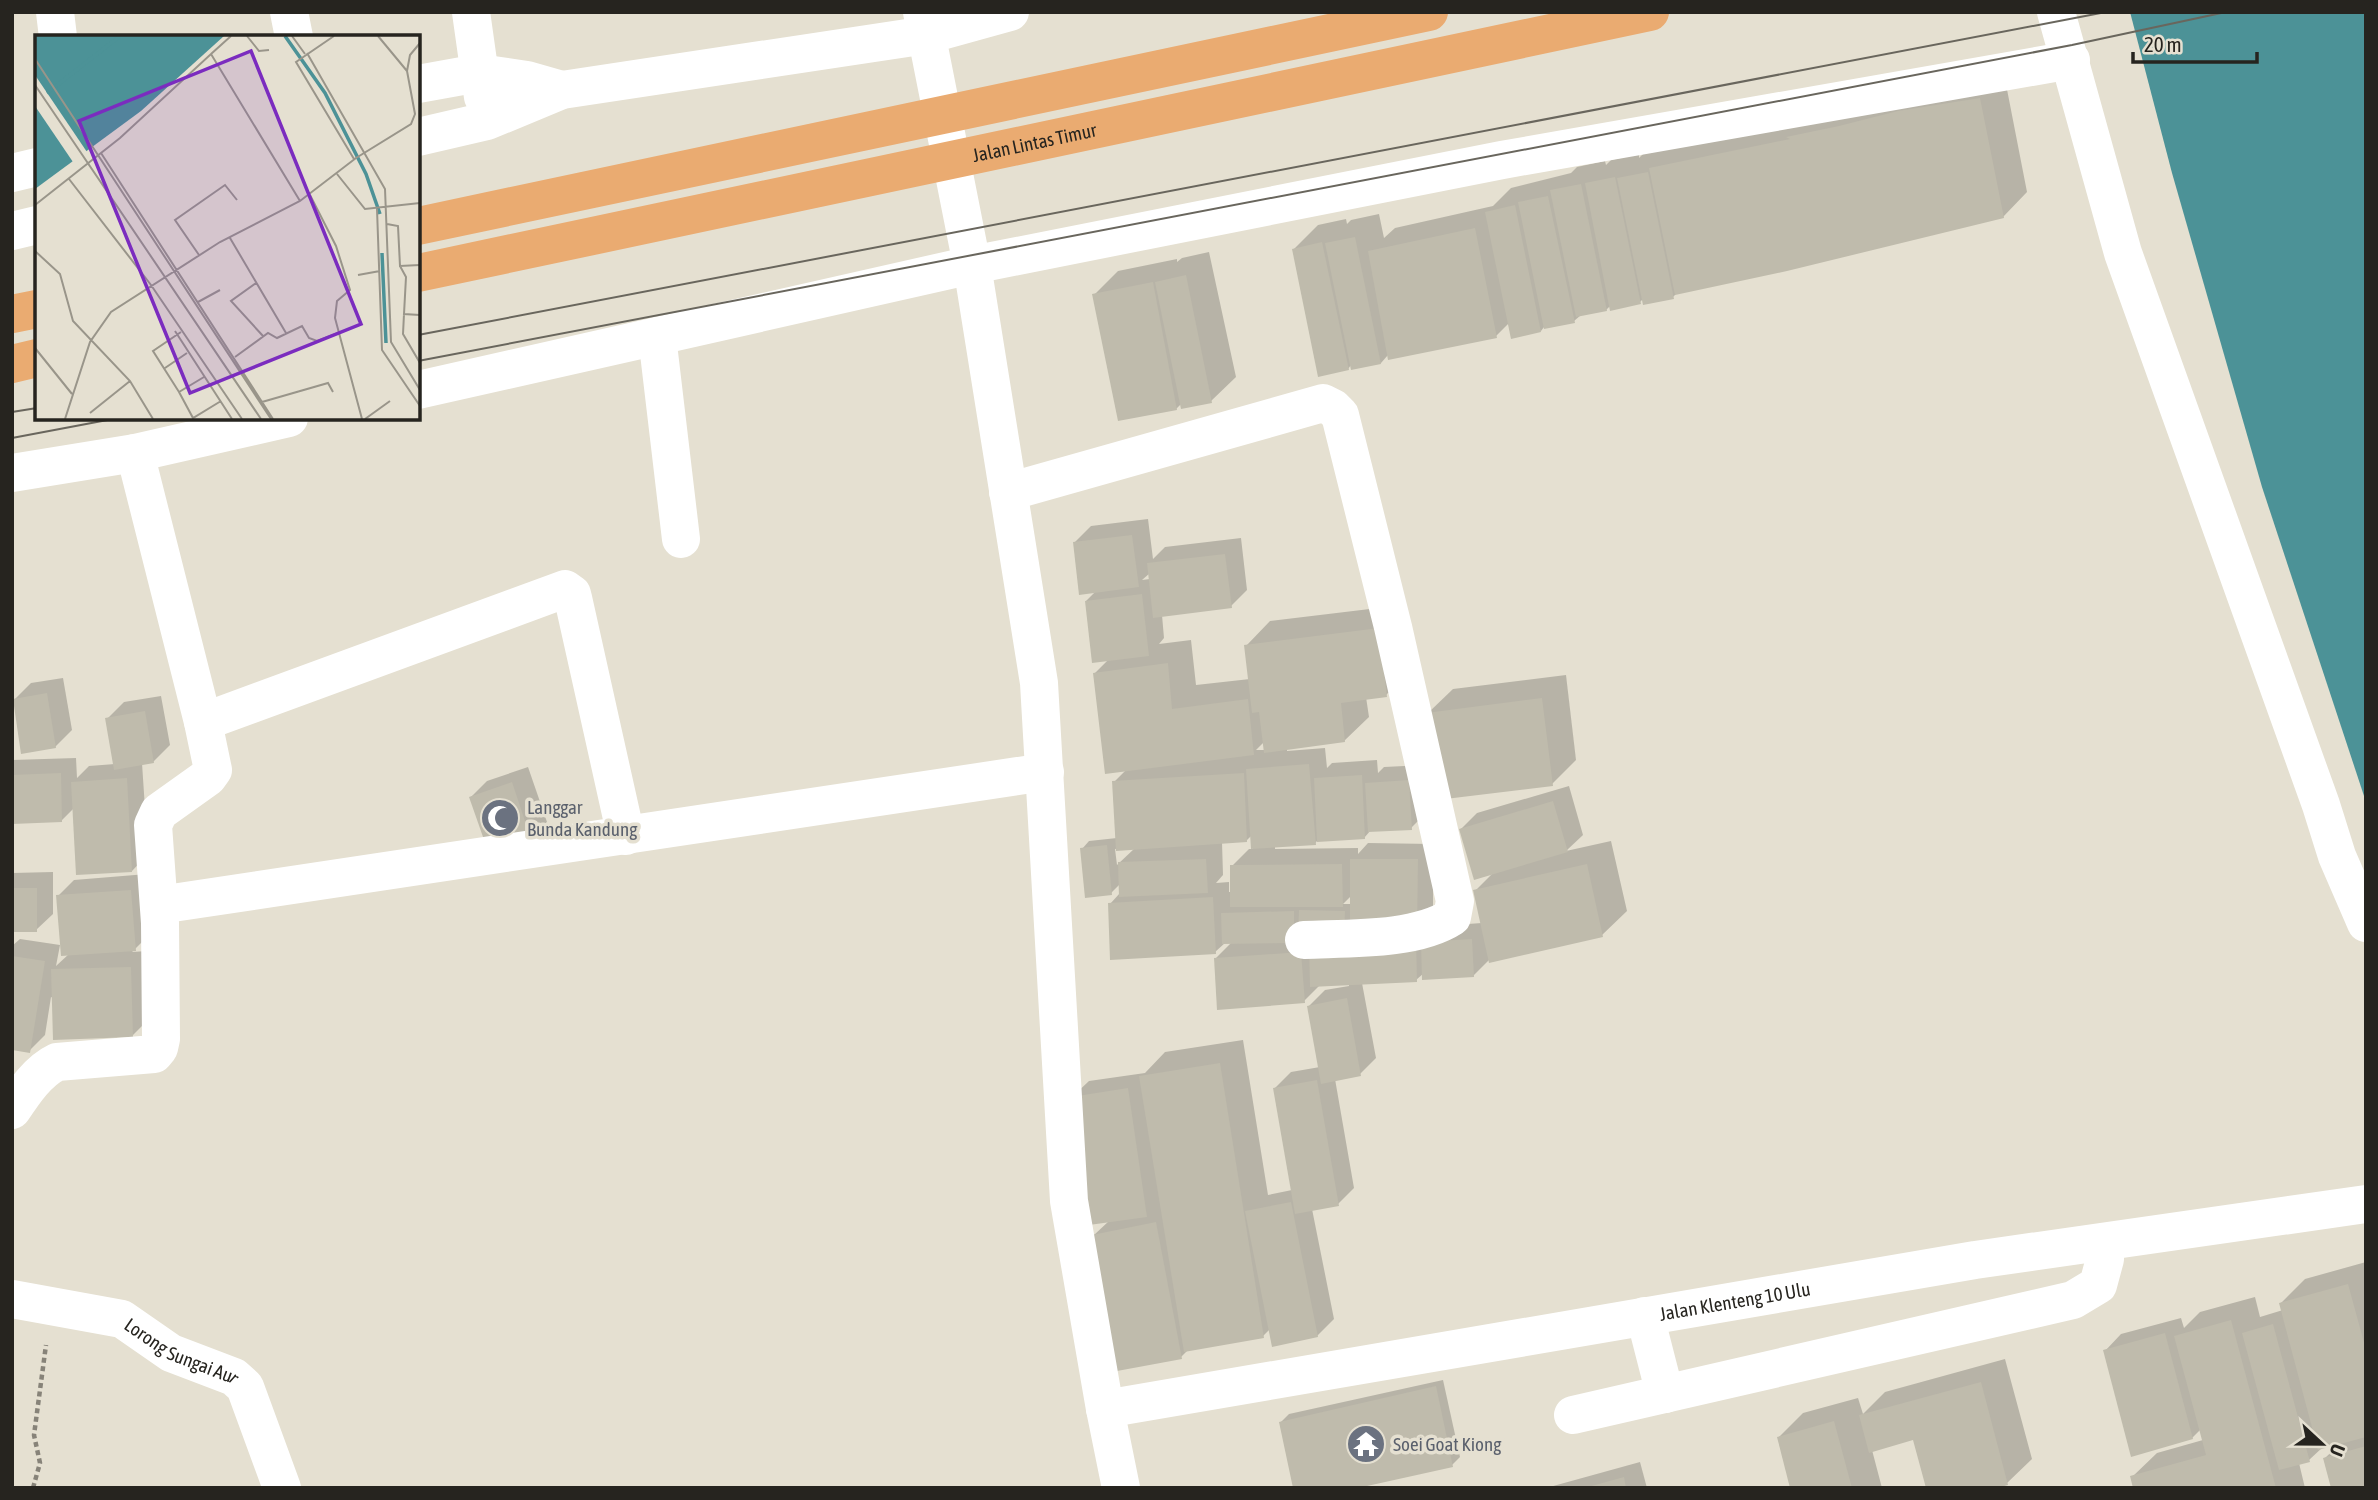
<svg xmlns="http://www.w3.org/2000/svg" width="2378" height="1500" font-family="'Asap Condensed',sans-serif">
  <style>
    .water { fill: #4c9297 }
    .shadow { fill: #0003; fill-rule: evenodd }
    .building { fill: #bfbbac }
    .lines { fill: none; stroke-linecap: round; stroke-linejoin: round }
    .path { stroke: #878379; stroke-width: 4.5; stroke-dasharray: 5 3.5; stroke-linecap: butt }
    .minor { stroke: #fff; stroke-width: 38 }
    .highway { stroke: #eaab71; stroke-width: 38 }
    .tram { stroke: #69665d; stroke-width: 2 }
    .labels { text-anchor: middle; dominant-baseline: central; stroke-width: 7; stroke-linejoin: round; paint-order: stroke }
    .street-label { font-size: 19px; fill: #26241f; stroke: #e5e0d1 }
    .worship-label { font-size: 19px; fill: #5b616d; stroke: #e5e0d1; text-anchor: start }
    .inset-river { fill: none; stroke: #4c9297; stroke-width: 3.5 }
    .inset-road { fill: none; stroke: #99958a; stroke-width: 2 }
    .view { fill: #7b2cbf; fill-opacity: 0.15; stroke: #7b2cbf; stroke-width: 3.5 }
    .inset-edge { fill: none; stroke: #26241f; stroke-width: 3.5 }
  </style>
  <rect width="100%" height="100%" fill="#e5e0d1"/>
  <path class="water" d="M 2130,12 L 2366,12 L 2366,802 L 2262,487 L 2172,173 Z"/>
  <g class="shadow">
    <path d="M 2004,74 L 2027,192 L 2003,217 L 1677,293 L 1673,297 L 1644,298 L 1640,302 L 1611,305 L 1606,310 L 1581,315 L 1574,321 L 1544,327 L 1541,331 L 1509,323 L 1496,336 L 1388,355 L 1381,363 L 1351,365 L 1348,369 L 1294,249 L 1318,225 L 1346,219 L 1347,224 L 1351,220 L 1379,214 L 1384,238 L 1395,228 L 1493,206 L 1511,188 L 1571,173 L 1577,167 L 1605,161 L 1606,165 L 1611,160 L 1639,154 L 1639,158 L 1643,154 Z"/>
    <path d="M 1209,252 L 1236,377 L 1211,401 L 1182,403 L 1176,409 L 1094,295 L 1118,271 L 1177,259 L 1177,262 L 1182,258 Z"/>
    <path d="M 1148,519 L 1153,559 L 1165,547 L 1241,538 L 1247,590 L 1231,606 L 1162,615 L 1164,638 L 1159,644 L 1191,640 L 1196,685 L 1250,679 L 1246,646 L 1270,621 L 1403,605 L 1410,671 L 1386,695 L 1366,697 L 1369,717 L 1344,741 L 1287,748 L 1287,751 L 1325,748 L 1327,768 L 1332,763 L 1377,760 L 1378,773 L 1384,767 L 1425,765 L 1427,812 L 1411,828 L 1371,830 L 1364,838 L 1318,840 L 1315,843 L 1275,846 L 1275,849 L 1358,848 L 1358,854 L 1368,843 L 1433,844 L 1433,914 L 1439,926 L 1482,923 L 1475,891 L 1493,873 L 1461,829 L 1477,813 L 1569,786 L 1583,835 L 1566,851 L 1611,841 L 1627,911 L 1602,935 L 1491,958 L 1473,976 L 1424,973 L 1416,980 L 1362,983 L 1376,1058 L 1360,1074 L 1335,1079 L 1354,1188 L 1338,1204 L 1312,1209 L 1334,1319 L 1317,1336 L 1270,1329 L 1263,1336 L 1189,1349 L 1181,1357 L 1094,1235 L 1109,1221 L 1072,1097 L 1089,1081 L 1145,1073 L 1165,1052 L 1243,1040 L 1268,1195 L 1292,1190 L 1274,1089 L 1291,1072 L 1320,1067 L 1309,1006 L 1325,990 L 1349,986 L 1349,983 L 1320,985 L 1304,1001 L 1215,959 L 1232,942 L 1225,943 L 1215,952 L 1110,904 L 1120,893 L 1120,884 L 1111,893 L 1082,849 L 1089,841 L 1117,838 L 1114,782 L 1126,770 L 1095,673 L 1109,659 L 1086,601 L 1097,590 L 1074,543 L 1091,526 ZM 1150,573 L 1150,579 L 1142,580 ZM 1264,742 L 1265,750 L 1256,750 ZM 1252,835 L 1253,849 L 1249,849 L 1232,866 L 1232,892 L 1229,892 L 1229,882 L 1216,883 L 1223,875 L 1222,842 L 1246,841 ZM 1135,848 L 1117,865 L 1115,849 ZM 1352,895 L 1352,904 L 1343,904 Z"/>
    <path d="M 1566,675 L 1576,760 L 1552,784 L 1428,713 L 1453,689 Z"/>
    <path d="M 63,678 L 72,730 L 55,747 L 15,699 L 31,683 Z"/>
    <path d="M 161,696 L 170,745 L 153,762 L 142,763 L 148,854 L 132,871 L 74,808 L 61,821 L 12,822 L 12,760 L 76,758 L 77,778 L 89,766 L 115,764 L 107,719 L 124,702 Z"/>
    <path d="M 528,767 L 547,822 L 530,838 L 471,797 L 487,781 Z"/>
    <path d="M 53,872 L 53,914 L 36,930 L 12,930 L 12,873 Z"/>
    <path d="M 147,874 L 151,933 L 132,952 L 147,951 L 149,1019 L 133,1035 L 51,997 L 45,1035 L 29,1051 L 12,1048 L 12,946 L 20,939 L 60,945 L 56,966 L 69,954 L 58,896 L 74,880 Z"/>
    <path d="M 2366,1262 L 2366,1488 L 2325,1458 L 2342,1442 L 2323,1447 L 2309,1460 L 2299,1463 L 2305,1488 L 2135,1488 L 2132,1477 L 2157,1453 L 2203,1440 L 2201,1429 L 2192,1438 L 2105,1351 L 2121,1334 L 2181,1318 L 2184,1328 L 2200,1312 L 2255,1297 L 2260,1317 L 2283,1310 L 2281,1303 L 2305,1279 Z"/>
    <path d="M 2005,1359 L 2032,1459 L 2007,1483 L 1914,1438 L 1872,1450 L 1882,1488 L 1792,1488 L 1779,1437 L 1803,1413 L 1858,1398 L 1863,1414 L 1885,1392 Z"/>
    <path d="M 1443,1380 L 1460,1457 L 1452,1465 L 1281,1422 L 1289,1414 Z"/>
    <path d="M 1640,1462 L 1647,1488 L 1546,1488 Z"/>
  </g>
  <g class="building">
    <path d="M 1980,98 L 2004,218 L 1787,271 L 1675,295 L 1649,168 L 1790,139 L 1786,137 L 1839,126 L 1898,111 Z"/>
    <path d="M 1648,172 L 1674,299 L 1643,305 L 1617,178 Z"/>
    <path d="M 1615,177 L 1641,304 L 1610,311 L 1585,183 Z"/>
    <path d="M 1581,184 L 1607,311 L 1576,317 L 1550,190 Z"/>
    <path d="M 1548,196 L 1575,323 L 1544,329 L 1518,202 Z"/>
    <path d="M 1515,205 L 1541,332 L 1511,339 L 1485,212 Z"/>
    <path d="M 1475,228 L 1497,338 L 1388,360 L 1368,251 Z"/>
    <path d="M 1355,237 L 1381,364 L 1351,370 L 1325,243 Z"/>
    <path d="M 1322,242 L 1349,370 L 1318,377 L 1292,249 Z"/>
    <path d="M 1186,275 L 1212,403 L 1181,409 L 1155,282 Z"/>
    <path d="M 1153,282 L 1177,410 L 1118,421 L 1092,294 Z"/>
    <path d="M 1132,535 L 1139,587 L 1079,595 L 1073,542 Z"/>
    <path d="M 1225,554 L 1232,608 L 1153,618 L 1147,563 Z"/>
    <path d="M 1142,594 L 1149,656 L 1092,663 L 1085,601 Z"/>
    <path d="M 1379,628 L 1387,697 L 1341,703 L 1345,742 L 1264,753 L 1259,712 L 1252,713 L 1244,645 Z"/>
    <path d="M 1168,663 L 1172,709 L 1248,699 L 1254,755 L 1105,774 L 1093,673 Z"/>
    <path d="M 47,693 L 56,748 L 21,754 L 13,699 Z"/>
    <path d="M 1542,698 L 1553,786 L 1437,800 L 1426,713 Z"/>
    <path d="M 145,711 L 154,763 L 114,770 L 105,718 Z"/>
    <path d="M 1309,764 L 1316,845 L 1251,849 L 1246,769 Z"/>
    <path d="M 61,773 L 62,822 L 12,824 L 12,775 Z"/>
    <path d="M 1244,773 L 1247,842 L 1116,851 L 1112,781 Z"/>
    <path d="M 1362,775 L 1365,839 L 1317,842 L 1314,778 Z"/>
    <path d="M 127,778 L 132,872 L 76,875 L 71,782 Z"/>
    <path d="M 1409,780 L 1412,830 L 1368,832 L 1365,783 Z"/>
    <path d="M 512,782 L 531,839 L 489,854 L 469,797 Z"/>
    <path d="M 1553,801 L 1568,852 L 1474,880 L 1459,829 Z"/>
    <path d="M 1107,845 L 1112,895 L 1085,898 L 1080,848 Z"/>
    <path d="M 1206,859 L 1208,893 L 1119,897 L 1118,862 Z"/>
    <path d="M 1350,859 L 1418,859 L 1417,932 L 1350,932 Z"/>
    <path d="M 1342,864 L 1343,907 L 1230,907 L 1230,865 Z"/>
    <path d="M 1587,864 L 1603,937 L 1489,963 L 1473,890 Z"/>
    <rect x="12" y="888" width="25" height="44"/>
    <path d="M 131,890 L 136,951 L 61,956 L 56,895 Z"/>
    <path d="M 1213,897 L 1216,954 L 1110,960 L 1108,903 Z"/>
    <path d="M 1299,910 L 1345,911 L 1344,938 L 1298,937 Z"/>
    <path d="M 1294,911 L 1294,943 L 1222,944 L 1221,913 Z"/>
    <path d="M 1416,938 L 1417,982 L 1310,987 L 1309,943 Z"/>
    <path d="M 1472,939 L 1474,977 L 1422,980 L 1421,942 Z"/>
    <path d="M 1301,952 L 1305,1003 L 1217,1010 L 1214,958 Z"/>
    <path d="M 12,956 L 45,961 L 30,1053 L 12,1050 Z"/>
    <path d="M 131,967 L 133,1037 L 53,1040 L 51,969 Z"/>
    <path d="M 1347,998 L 1361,1076 L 1321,1084 L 1307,1006 Z"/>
    <path d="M 1220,1063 L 1264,1338 L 1184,1352 L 1139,1076 Z"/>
    <path d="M 1317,1080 L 1339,1206 L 1295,1214 L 1273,1088 Z"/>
    <path d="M 1128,1088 L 1147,1217 L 1089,1225 L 1071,1097 Z"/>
    <path d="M 1291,1202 L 1318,1337 L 1272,1347 L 1245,1211 Z"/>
    <path d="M 1156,1222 L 1182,1359 L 1117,1371 L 1092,1235 Z"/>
    <path d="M 2348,1284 L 2366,1350 L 2366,1437 L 2318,1450 L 2279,1303 Z"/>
    <path d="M 2231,1320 L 2276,1488 L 2133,1488 L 2130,1476 L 2206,1455 L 2174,1336 Z"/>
    <path d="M 2273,1324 L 2310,1462 L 2279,1470 L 2242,1333 Z"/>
    <path d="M 2165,1333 L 2193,1439 L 2131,1457 L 2103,1350 Z"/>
    <path d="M 1981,1382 L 2008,1485 L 1997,1488 L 1926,1488 L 1913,1440 L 1869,1453 L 1859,1415 Z"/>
    <path d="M 1436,1386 L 1453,1467 L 1358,1488 L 1293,1488 L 1279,1422 Z"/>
    <path d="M 1834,1421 L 1852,1488 L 1790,1488 L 1777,1437 Z"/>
    <path d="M 2366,1446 L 2366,1488 L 2331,1488 L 2323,1458 Z"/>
    <path d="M 1624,1477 L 1626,1488 L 1588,1488 L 1588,1487 Z"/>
  </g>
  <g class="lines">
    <path class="path" d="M 33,1488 L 40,1463 L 34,1435 L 46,1345"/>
    <g class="minor">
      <path d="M 55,12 L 58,37"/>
      <path d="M 289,12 L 294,37"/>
      <path d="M 471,12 L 483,97"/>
      <path d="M 922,12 L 972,265 L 1039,683 L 1069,1201 L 1105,1409 L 1121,1488"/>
      <path d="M 2056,12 L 2123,253 L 2321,805 L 2337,856 L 2366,923"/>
      <path d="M 418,84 L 479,73 L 527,80 L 562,90"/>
      <path d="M 418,137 L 487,121 L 562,90 L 927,35 L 1010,12"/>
      <path d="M 12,173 L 37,167"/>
      <path d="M 12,231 L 37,225"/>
      <path d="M 657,336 L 681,539"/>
      <path d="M 418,390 L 972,265 L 1502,160 L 2071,60"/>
      <path d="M 12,473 L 135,453 L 289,418"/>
      <path d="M 1008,492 L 1323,403 L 1333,408 L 1340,415 L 1393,627 L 1455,901 L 1452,917 C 1415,941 1348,938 1304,940"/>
      <path d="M 203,722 L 565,589 L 572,594 L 573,598 L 626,836"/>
      <path d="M 159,905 L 1045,772"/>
      <path d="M 12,1110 C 24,1092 38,1071 57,1062 L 154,1054 L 159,1048 L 161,1039 L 160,923 L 153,825 L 159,812 L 208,777 L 213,770 L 203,722 L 135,453"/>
      <path id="s1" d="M 12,1299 L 122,1319 L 171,1353 L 234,1377 L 245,1387 L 282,1488"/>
      <path d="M 1645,1316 L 1665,1394"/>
      <path id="s2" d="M 1105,1409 L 1975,1260 L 2366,1204"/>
      <path d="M 1573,1415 L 2073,1300 L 2098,1285 L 2105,1259 L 2105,1242"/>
    </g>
    <g class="highway">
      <path d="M 418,226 L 1429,12"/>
      <path id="s3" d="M 418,273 L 1650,12"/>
      <path d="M 12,314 L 37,309"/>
      <path d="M 12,364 L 37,358"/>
    </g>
    <g class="tram">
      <path d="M 418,335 L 2106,12"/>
      <path d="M 418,361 L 2072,45 L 2226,12"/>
      <path d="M 12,412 L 37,408"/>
      <path d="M 12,438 L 118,418"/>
    </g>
  </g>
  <defs>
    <symbol id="mosque-disc" viewBox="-11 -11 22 22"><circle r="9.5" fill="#6b7280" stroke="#e5e0d1"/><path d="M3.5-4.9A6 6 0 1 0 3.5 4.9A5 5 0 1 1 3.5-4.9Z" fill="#fff"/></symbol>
    <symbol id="temple-disc" viewBox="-11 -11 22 22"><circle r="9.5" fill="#6b7280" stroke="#e5e0d1"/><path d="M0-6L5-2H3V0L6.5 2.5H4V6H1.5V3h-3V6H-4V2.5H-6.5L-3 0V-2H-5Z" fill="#fff"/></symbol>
  </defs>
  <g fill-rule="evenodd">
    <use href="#mosque-disc" x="478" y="796" width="44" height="44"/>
    <use href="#temple-disc" x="1344" y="1422" width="44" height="44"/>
  </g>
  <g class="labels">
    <g class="street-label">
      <text stroke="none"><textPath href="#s3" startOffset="630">Jalan Lintas Timur</textPath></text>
      <text stroke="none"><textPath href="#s2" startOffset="639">Jalan Klenteng 10 Ulu</textPath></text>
      <text stroke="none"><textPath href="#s1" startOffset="180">Lorong Sungai Aur</textPath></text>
    </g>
    <g class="worship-label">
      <text x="527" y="807">Langgar<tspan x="527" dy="22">Bunda Kandung</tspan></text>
      <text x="1393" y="1444">Soei Goat Kiong</text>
    </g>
  </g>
  <g transform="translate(35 35)">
    <rect width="385" height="385" fill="#e5e0d1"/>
    <path d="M 0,1 L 189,1 L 106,76 L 0,154 Z" fill="#4c9297"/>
    <path d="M 0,40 L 54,120 L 40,130 L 0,71 Z" fill="#e5e0d1"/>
    <path class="inset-river" d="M 250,1 L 290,58 L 331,139 L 345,179M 12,58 L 85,1M 347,218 L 351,308"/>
    <path class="inset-road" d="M 212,1 L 224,16 L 234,15M 257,1 L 270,19M 299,1 L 261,27 L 319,124M 343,1 L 372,36M 272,18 L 350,154 L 356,307 L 385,355M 176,19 L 196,1M 0,24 L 236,384M 0,50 L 226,384M 66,118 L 238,384M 302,139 L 330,174 L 385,168M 34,144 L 116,250 L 207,384M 275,160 L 301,211 L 315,255 L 302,266 L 300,283 L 327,384M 0,170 L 85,103 L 176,19 L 265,166M 342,174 L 347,315 L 385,371M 352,189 L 363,191 L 365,231 L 385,230M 195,203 L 251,298M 0,216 L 25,239 L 38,286 L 95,346 L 118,384M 164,220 L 140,185 L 190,150 L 202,165M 365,231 L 371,242 L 369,279 L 385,280M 323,240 L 345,236M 221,248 L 196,266 L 228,301M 163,267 L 185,255M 369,279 L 368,299 L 385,328M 140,296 L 197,384M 146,297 L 118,316 L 144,357 L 169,342M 0,313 L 37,359M 200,322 L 233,298 L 242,303 L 267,291 L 274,303 L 282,306 L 303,298M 130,333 L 152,318M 144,357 L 158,383 L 186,366M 227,367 L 293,348 L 298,357M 55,378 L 95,346M 30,384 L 55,307 L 76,277 L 185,207 L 265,166 L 321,123 L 376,89 L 380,79 L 372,36 L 375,20 L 385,8M 330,384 L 355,366"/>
    <path class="view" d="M 216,16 L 326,289 L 155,358 L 44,86 Z"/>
    <rect width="385" height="385" class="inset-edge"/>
  </g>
  <rect width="2378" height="1500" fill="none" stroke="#26241f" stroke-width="28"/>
  <g transform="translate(2322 1444) rotate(112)" stroke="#e5e0d1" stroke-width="5" paint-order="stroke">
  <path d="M0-5L12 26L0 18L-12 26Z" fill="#26241f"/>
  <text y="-10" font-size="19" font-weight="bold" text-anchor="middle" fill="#26241f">U</text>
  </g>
  <path d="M2133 52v10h124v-10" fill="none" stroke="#26241f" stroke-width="3.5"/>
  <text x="2144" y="52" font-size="21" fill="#26241f" stroke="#e5e0d1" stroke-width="5" paint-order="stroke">20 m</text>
</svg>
